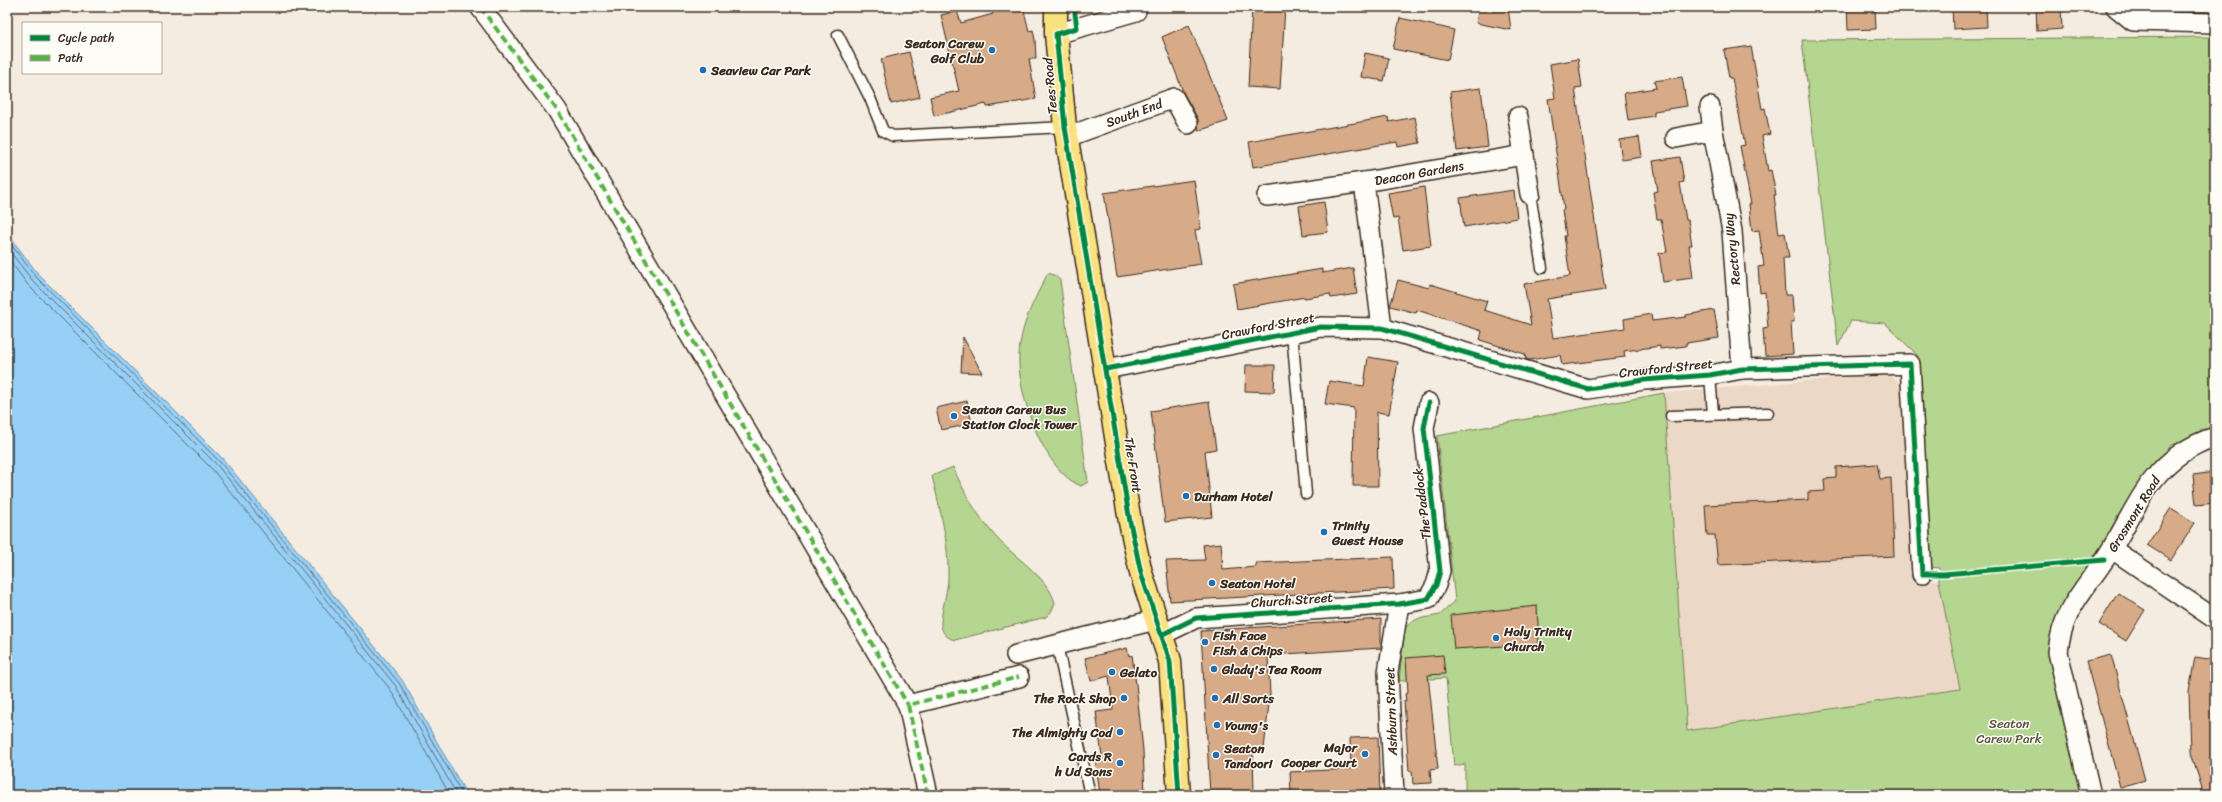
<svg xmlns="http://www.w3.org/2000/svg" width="2222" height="802" font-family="Sriracha,sans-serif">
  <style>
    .built { fill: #ecd8c6 }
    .green { fill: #b4d690; stroke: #788057 }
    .water { fill: #97d0f7; stroke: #728ea0 }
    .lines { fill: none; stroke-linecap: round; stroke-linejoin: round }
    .shore { stroke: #606c75; stroke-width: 1 }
    .building { fill: #d7ab88; stroke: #3b2a1e }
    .lane-casing { stroke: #3b2a1e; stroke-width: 13 }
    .street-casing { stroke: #3b2a1e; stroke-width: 22 }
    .primary-casing { stroke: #3b2a1e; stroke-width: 25 }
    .lane { stroke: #fdfcf7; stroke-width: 10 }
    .street { stroke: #fdfcf7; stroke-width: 19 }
    .primary { stroke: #fae180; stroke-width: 22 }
    .quiet { stroke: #57b245; stroke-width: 4; stroke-dasharray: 8 4; stroke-linecap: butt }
    .cycleway-casing { stroke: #fdfcf7; stroke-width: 8 }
    .cycleway { stroke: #00873e; stroke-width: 5 }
    .poi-dot { fill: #1f6fb2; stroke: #fdfcf7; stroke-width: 1.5 }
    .labels { text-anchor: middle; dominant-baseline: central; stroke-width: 3; stroke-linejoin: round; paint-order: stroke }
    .poi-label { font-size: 13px; font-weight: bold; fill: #3b2a1e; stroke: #fdfcf7; text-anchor: start }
    .street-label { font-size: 13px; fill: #3b2a1e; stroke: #fdfcf7 }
    .park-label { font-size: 13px; fill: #59553a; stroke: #fdfcf7 }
  </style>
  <rect width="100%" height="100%" fill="#f5ece1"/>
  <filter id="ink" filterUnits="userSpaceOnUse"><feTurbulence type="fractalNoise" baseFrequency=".025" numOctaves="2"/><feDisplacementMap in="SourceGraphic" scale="8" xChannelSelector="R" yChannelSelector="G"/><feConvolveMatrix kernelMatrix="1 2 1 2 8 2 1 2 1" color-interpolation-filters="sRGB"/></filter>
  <g filter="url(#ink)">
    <path class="built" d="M 1888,374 L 1903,385 L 1915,582 L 1939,581 L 1960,689 L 1687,731 L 1664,393 Z"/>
    <g class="green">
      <path d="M 2215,37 L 2215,435 L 2171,445 L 2104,552 L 2058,663 L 2089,795 L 1465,795 L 1465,764 L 1454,766 L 1446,678 L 1399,681 L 1405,627 L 1417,619 L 1440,615 L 1455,601 L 1437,436 L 1664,393 L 1687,731 L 1960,689 L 1939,581 L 1939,568 L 1930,567 L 1917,355 L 1885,323 L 1851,321 L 1838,346 L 1802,40 Z"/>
      <path d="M 1048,273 L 1054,275 L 1060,280 L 1088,482 L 1081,486 C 1044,472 1017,394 1019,356 C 1020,326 1034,300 1048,273 Z"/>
      <path d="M 953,467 C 964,493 977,515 995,536 C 1013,557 1048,576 1055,603 L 1051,612 L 1046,617 L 955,640 C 947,638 943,634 941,626 C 940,615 948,591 948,577 C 949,542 940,510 932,476 Z"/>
    </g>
    <path class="water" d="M 7,233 L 39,275 L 223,459 L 402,680 L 467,795 L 7,795 Z"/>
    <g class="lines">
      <g class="shore">
        <path d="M 7,239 L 36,277 L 220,462 L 399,683 L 463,795"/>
        <path d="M 7,248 L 33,281 L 217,465 L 395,685 L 457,795"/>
        <path d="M 7,257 L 28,285 L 212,469 L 390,689 L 450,795"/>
      </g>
    </g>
    <g class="building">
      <path d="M 991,7 L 1023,7 L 1029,31 L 1033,30 L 1035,40 L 1036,59 L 1029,59 L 1036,99 L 987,107 L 986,104 L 934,116 L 930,97 L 959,91 L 941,15 L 957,11 L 961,23 L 993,14 Z"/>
      <path d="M 1252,7 L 1285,7 L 1280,89 L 1248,87 Z"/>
      <path d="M 1479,7 L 1508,7 L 1511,30 L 1476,23 Z"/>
      <path d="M 1847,7 L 1875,7 L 1876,29 L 1848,30 Z"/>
      <path d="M 1952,7 L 1986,7 L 1987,27 L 1953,29 Z"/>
      <path d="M 2036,7 L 2061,7 L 2062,29 L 2037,31 Z"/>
      <path d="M 1400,18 L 1454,30 L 1448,60 L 1393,49 Z"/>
      <path d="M 1189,25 L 1228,121 L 1198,131 L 1198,119 L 1184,94 L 1162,37 Z"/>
      <path d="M 1751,46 L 1762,109 L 1765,108 L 1770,134 L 1762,136 L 1768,171 L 1771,170 L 1776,195 L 1774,195 L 1779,234 L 1785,233 L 1789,258 L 1783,258 L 1785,295 L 1792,295 L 1794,322 L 1791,322 L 1793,354 L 1765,356 L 1763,329 L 1768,328 L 1765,292 L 1760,293 L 1758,267 L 1764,266 L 1759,230 L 1752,231 L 1749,204 L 1751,204 L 1740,146 L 1745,145 L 1732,78 L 1729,78 L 1724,50 Z"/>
      <path d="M 909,52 L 920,97 L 891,104 L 881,59 Z"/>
      <path d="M 1365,53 L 1389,58 L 1384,81 L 1361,77 Z"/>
      <path d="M 1578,59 L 1582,87 L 1575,88 L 1605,290 L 1547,299 L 1553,338 L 1625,328 L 1624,319 L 1651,314 L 1652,321 L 1686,317 L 1686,315 L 1714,310 L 1719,338 L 1686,343 L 1686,346 L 1660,349 L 1660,346 L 1624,351 L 1625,357 L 1562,365 L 1560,355 L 1529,360 L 1526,359 L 1525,354 L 1480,340 L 1482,331 L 1417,310 L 1416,313 L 1390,306 L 1398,280 L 1429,288 L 1430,284 L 1487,301 L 1484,310 L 1531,325 L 1524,284 L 1570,276 L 1564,236 L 1566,236 L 1562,210 L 1564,209 L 1560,179 L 1548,99 L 1555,98 L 1550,64 Z"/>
      <path d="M 1682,77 L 1687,106 L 1654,111 L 1654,116 L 1628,120 L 1624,93 L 1656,88 L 1654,81 Z"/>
      <path d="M 1481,88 L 1488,147 L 1457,151 L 1450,92 Z"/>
      <path d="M 1388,117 L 1389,122 L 1415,117 L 1420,143 L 1398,147 L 1397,142 L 1253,167 L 1249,142 Z"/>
      <path d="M 1639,137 L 1642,157 L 1622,160 L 1619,140 Z"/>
      <path d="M 1680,157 L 1684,182 L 1680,183 L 1686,220 L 1688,220 L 1692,245 L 1689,245 L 1693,278 L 1663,282 L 1659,253 L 1667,252 L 1661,219 L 1657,219 L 1653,192 L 1658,191 L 1653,161 Z"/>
      <path d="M 1194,180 L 1201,229 L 1195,230 L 1201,264 L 1117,277 L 1104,193 Z"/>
      <path d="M 1424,187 L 1431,246 L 1403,250 L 1398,218 L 1393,219 L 1388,193 Z"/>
      <path d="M 1514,190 L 1517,218 L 1464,227 L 1460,198 Z"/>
      <path d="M 1324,202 L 1328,232 L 1303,235 L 1299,206 Z"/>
      <path d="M 1353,268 L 1357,294 L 1331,298 L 1330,294 L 1305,298 L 1305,297 L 1237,309 L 1233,284 L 1322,269 L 1322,273 Z"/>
      <path d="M 963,337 L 982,373 L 961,372 Z"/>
      <path d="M 1368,357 L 1398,362 L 1389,414 L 1377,412 L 1378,486 L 1353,486 L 1354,408 L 1325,404 L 1329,381 L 1364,386 Z"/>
      <path d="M 1246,365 L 1275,365 L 1274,392 L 1245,391 Z"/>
      <path d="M 967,401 L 972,424 L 941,430 L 936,408 Z"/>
      <path d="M 1209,402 L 1216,449 L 1205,451 L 1212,517 L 1165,522 L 1151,411 Z"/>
      <path d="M 1877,464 L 1880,479 L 1891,478 L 1894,556 L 1718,565 L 1715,535 L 1707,535 L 1705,505 L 1808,500 L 1808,492 L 1825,491 L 1824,479 L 1836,478 L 1836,467 Z"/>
      <path d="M 2215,472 L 2215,503 L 2196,505 L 2193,475 Z"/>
      <path d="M 2171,508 L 2195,523 L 2171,560 L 2147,545 Z"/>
      <path d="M 1221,543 L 1223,570 L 1256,567 L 1256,563 L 1393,557 L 1394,589 L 1170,601 L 1166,561 L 1205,560 L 1203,545 Z"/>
      <path d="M 2118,593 L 2145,610 L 2126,641 L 2099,624 Z"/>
      <path d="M 1537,606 L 1539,644 L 1454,649 L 1451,615 Z"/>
      <path d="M 1381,619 L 1381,648 L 1268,655 L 1270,694 L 1264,749 L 1253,749 L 1254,795 L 1210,795 L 1201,631 Z"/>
      <path d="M 1127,648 L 1129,656 L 1132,655 L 1136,684 L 1143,750 L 1145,795 L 1100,795 L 1095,756 L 1102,756 L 1096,712 L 1113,710 L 1109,676 L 1091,681 L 1085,658 Z"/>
      <path d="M 1443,655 L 1445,674 L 1428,675 L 1438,769 L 1430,770 L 1431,783 L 1413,784 L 1412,771 L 1409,771 L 1404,701 L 1406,701 L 1405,694 L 1408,693 L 1406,658 Z"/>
      <path d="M 2111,655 L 2145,780 L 2120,787 L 2086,661 Z"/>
      <path d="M 2195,657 L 2215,660 L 2215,795 L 2204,795 L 2191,752 L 2189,691 Z"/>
      <path d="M 1378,737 L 1380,795 L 1291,795 L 1290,772 L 1351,769 L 1350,738 Z"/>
    </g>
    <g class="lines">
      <defs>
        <g id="lane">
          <path d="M 838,35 L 870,98 L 883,131 L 893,136 L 1065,127"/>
          <path d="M 1530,194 L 1542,268"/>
          <path d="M 1292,332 L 1306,494"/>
          <path d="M 1710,375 L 1713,414"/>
          <path d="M 1671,416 L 1768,413"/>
          <path d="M 1057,645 L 1090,795"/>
        </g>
        <g id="street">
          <path d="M 480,7 L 557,110 L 908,705"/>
          <path d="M 2116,7 L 2133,21 L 2215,23"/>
          <path d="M 1056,34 L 1136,11 L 1136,7"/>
          <path d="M 1710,107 L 1713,131"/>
          <path d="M 1518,117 L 1530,194"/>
          <path d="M 1067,137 L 1174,98 L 1188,124"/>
          <path d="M 1676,138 L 1713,131 L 1732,231 L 1742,369"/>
          <path d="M 1267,196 L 1364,182"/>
          <path d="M 1382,328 L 1364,182 L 1524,155"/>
          <path d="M 1106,369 L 1321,327 L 1382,328 L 1588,389 L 1644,380 L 1710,375 L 1742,369 L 1910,364 L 1922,574"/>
          <path d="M 2112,549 L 2215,619"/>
          <path d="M 1161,635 L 1196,618 L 1399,604 L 1428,599 L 1436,585 L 1440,571 L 1424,428 L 1429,403"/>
          <path d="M 1016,655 L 1155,620"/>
          <path d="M 928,795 L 908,705 L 1019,677"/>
          <path d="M 1394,795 L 1388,672 L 1399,604"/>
          <path d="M 2091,795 L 2058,652 C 2062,606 2090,585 2112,548 C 2126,526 2137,500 2153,480 C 2168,460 2191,444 2215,437"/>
        </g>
        <path id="primary" d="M 1056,7 L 1056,34 L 1065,127 L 1130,522 L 1141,573 L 1170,661 L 1179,795"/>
      </defs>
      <use href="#lane" class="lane-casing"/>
      <use href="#street" class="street-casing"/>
      <use href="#primary" class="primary-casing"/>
      <use href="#lane" class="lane"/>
      <use href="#street" class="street"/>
      <use href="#primary" class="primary"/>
      <g class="quiet">
        <path d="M 480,7 L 557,110 L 908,705"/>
        <path d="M 928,795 L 908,705 L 1019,677"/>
      </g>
      <defs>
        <g id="cycleway">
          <path d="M 1074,7 L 1077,28 L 1056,34 L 1065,127 L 1130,522 L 1141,573 L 1170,661 L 1179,795"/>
          <path d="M 1106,369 L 1321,327 L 1382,328 L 1588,389 L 1644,380 L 1710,375 L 1742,369 L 1910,364 L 1922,574 L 1944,574 L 2104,560"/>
          <path d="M 1161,635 L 1196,618 L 1399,604 L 1428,599 L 1436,585 L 1440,571 L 1424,428 L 1429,403"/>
        </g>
      </defs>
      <use href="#cycleway" class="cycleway-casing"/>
      <use href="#cycleway" class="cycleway"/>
    </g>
  </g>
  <g class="poi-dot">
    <circle cx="992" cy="50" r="4"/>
    <circle cx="703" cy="70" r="4"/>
    <circle cx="954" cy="416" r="4"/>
    <circle cx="1186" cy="496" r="4"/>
    <circle cx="1324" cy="532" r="4"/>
    <circle cx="1212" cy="583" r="4"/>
    <circle cx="1496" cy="638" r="4"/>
    <circle cx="1205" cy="642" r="4"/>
    <circle cx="1214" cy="669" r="4"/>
    <circle cx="1112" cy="672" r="4"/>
    <circle cx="1124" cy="698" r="4"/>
    <circle cx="1215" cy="698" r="4"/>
    <circle cx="1217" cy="725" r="4"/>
    <circle cx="1120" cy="732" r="4"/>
    <circle cx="1365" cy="754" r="4"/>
    <circle cx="1216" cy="755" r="4"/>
    <circle cx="1120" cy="763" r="4"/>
  </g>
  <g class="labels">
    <g class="poi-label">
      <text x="984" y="43" text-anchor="end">Seaton Carew<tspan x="984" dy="15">Golf Club</tspan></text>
      <text x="711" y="70">Seaview Car Park</text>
      <text x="962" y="409">Seaton Carew Bus<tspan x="962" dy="15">Station Clock Tower</tspan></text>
      <text x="1194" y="496">Durham Hotel</text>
      <text x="1332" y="525">Trinity<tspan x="1332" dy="15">Guest House</tspan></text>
      <text x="1220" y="583">Seaton Hotel</text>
      <text x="1504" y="631">Holy Trinity<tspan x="1504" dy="15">Church</tspan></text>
      <text x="1213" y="635">Fish Face<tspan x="1213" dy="15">Fish &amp; Chips</tspan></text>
      <text x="1222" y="669">Glady's Tea Room</text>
      <text x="1120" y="672">Gelato</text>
      <text x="1116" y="698" text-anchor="end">The Rock Shop</text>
      <text x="1223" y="698">All Sorts</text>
      <text x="1225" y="725">Young's</text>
      <text x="1112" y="732" text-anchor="end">The Almighty Cod</text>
      <text x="1357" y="747" text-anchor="end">Major<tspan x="1357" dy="15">Cooper Court</tspan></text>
      <text x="1224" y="748">Seaton<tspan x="1224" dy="15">Tandoori</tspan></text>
      <text x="1112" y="756" text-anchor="end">Cards R<tspan x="1112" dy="15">h Ud Sons</tspan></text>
    </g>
    <g class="street-label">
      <text transform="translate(1050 86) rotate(-95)">Tees Road</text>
      <text transform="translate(1134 113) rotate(-20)">South End</text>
      <text transform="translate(1419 173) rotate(-10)">Deacon Gardens</text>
      <text transform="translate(1732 249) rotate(-96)">Rectory Way</text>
      <text transform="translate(1268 326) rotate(-11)">Crawford Street</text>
      <text transform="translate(1666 368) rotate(-6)">Crawford Street</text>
      <text transform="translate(1133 465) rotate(81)">The Front</text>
      <text transform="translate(1422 504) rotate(-97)">The Paddock</text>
      <text transform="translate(2134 514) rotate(-58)">Grosmont Road</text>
      <text transform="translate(1292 600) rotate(-4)">Church Street</text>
      <text transform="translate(1391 711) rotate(-92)">Ashburn Street</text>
    </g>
    <g class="park-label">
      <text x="2009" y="723">Seaton<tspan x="2009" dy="15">Carew Park</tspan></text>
    </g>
  </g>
  <rect width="2222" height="802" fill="none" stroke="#fdfcf7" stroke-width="24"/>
  <rect x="12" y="12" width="2198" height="778" fill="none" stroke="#3b2a1e" stroke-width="1.5" filter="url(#ink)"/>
  <rect x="22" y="22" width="140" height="52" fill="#fdfcf7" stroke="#afa8a0"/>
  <rect x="30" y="35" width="20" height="6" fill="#00873e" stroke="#afa8a0"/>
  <text x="58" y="42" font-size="12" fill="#3b2a1e">Cycle path</text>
  <rect x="30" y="55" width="20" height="6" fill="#57b245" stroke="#afa8a0"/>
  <text x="58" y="62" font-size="12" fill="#3b2a1e">Path</text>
</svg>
